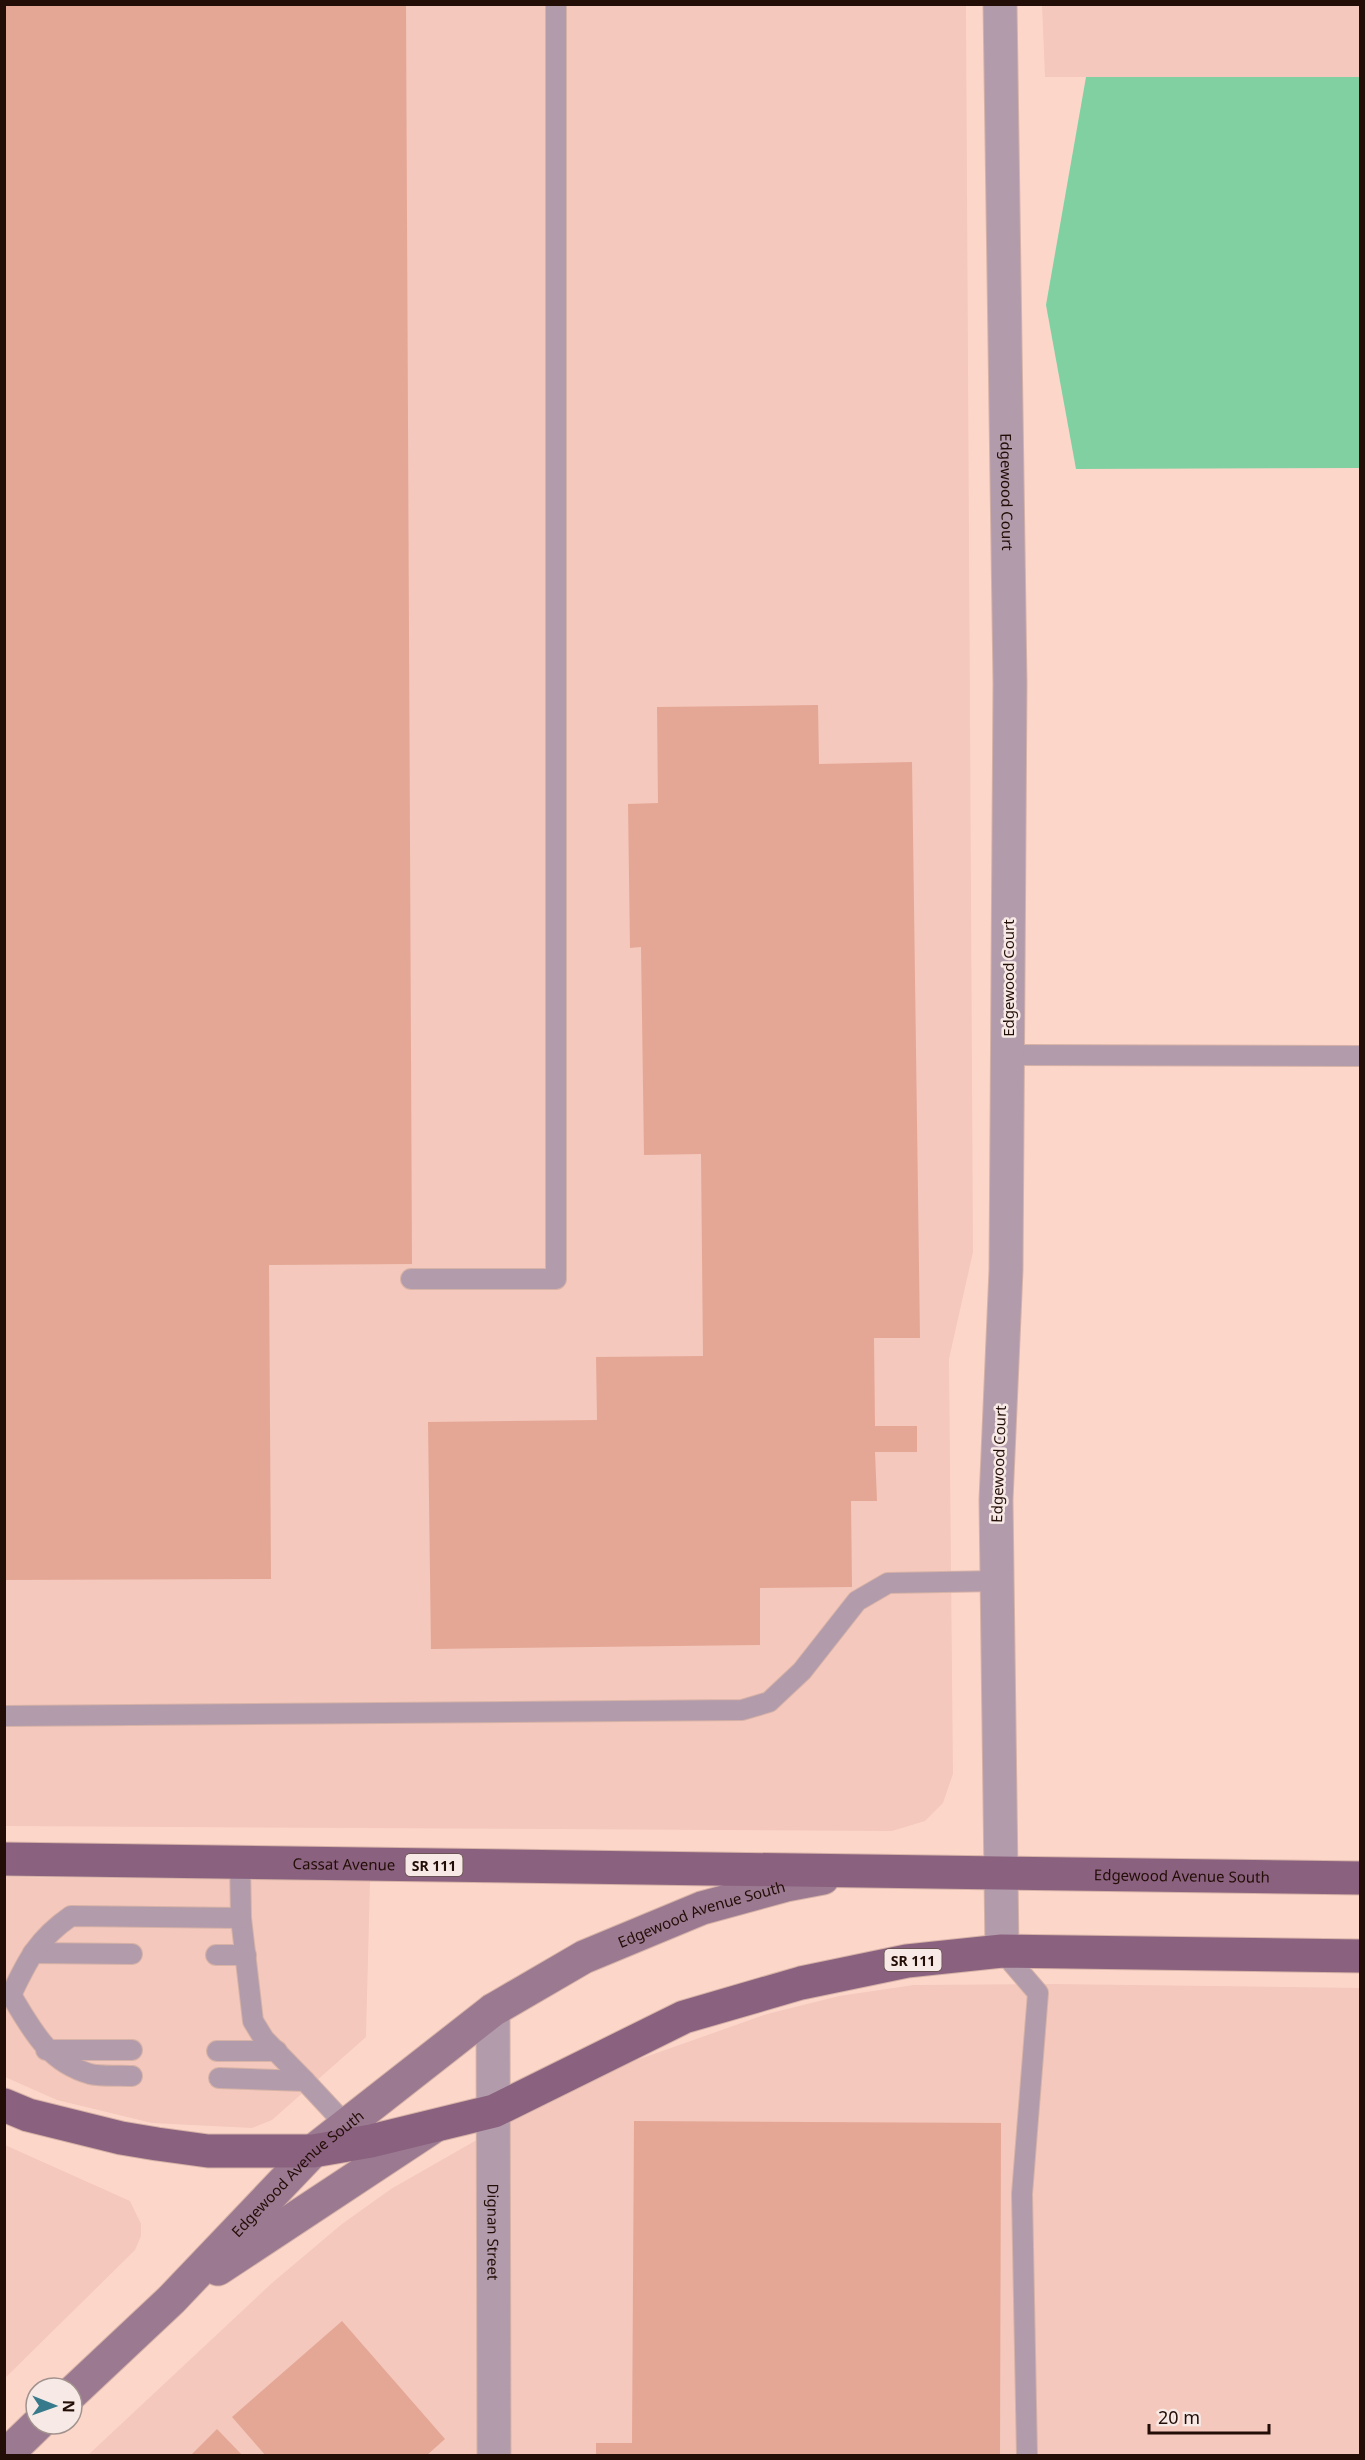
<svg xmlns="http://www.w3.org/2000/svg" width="1365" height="2460" font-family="'Noto Sans',sans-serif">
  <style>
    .built { fill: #f4c8bc }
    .green { fill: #80d0a1 }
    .building { fill: #e4a795 }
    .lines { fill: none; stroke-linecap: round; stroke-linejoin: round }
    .service-casing { stroke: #d6b2a7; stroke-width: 22 }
    .minor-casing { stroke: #d6b2a7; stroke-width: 35 }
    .secondary-casing { stroke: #d6b2a7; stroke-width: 35 }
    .primary-casing { stroke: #d6b2a7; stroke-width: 35 }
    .service { stroke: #b29bab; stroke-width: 20 }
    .minor { stroke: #b29bab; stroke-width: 33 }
    .secondary { stroke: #9b7a91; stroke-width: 33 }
    .primary { stroke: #8a627f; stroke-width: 33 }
    .labels { text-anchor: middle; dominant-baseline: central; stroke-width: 5; stroke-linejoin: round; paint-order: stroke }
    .shield { fill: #f7eae6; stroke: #634f4a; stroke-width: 1.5 }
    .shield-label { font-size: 14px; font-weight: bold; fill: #230d07 }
    .street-label { font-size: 15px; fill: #230d07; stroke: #f7eae6 }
  </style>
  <rect width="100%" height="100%" fill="#fdd6ca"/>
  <g class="built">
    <path d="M 5,5 L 966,5 L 973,1252 L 949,1359 L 953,1774 L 943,1803 L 925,1821 L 892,1831 L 5,1826 Z"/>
    <path d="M 1042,5 L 1360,5 L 1360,77 L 1045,77 Z"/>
    <path d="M 5,1877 L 370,1881 L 366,2037 L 272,2120 L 252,2128 L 152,2123 L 57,2100 L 5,2077 Z"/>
    <path d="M 1052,1984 L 1360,1988 L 1360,2455 L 87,2456 L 272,2283 L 342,2224 L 391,2189 L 536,2106 L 617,2067 L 767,2014 L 839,1996 L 914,1985 Z"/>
    <path d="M 5,2145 L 130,2201 L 141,2224 L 141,2236 L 135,2250 L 5,2378 Z"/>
  </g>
  <path class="green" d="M 1086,77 L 1360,77 L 1360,468 L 1076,469 L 1046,305 Z"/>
  <g class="building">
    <path d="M 4,4 L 406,4 L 412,1264 L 269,1265 L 271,1579 L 4,1580 Z"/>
    <path d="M 818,705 L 819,764 L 912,762 L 920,1338 L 874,1338 L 875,1426 L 917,1426 L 917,1452 L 875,1452 L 877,1501 L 851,1501 L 852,1587 L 760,1588 L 760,1645 L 431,1649 L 428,1422 L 597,1420 L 596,1357 L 703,1356 L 701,1154 L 644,1155 L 641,947 L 630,948 L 628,804 L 658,803 L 657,707 Z"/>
    <path d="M 634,2121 L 1001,2123 L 1000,2456 L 596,2456 L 596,2443 L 632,2443 Z"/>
    <path d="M 342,2321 L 445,2439 L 426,2456 L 266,2456 L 232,2417 Z"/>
    <path d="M 217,2429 L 243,2456 L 190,2456 Z"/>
  </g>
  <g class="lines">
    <defs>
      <g id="service">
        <path d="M 1009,1055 L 1360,1056"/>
        <path d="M 411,1279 L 556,1279 L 556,4"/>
        <path d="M 4,1716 L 742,1710 L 769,1702 L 802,1671 L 857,1601 L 888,1583 L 997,1581"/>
        <path d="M 241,1918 L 253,2021 L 264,2039 L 305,2081"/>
        <path d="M 1002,1951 L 1038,1993 L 1022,2194 L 1027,2456"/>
        <path d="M 33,1953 L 132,1954"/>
        <path d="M 216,1955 L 246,1955"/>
        <path d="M 4,1995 L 11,1995 C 32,2030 48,2062 90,2074 C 103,2077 119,2075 132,2076"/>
        <path d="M 11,1995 C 28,1959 38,1939 71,1916 L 241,1918 L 240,1862"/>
        <path d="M 46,2050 L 132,2050"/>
        <path d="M 217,2051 L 277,2051"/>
        <path d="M 219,2078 L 305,2081 L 346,2125"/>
      </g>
      <g id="minor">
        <path id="s1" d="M 1000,4 L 1010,683 L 1006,1270 L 996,1500 L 1002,1951"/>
        <path id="s2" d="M 493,2010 L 494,2456"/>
      </g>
      <g id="secondary">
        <path d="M 218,2269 L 433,2127"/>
        <path id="s3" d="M 72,2393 L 171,2300 L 313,2151 L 493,2010 L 584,1957 L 702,1908 L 786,1885 L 823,1878"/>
        <path d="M 5,2456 L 38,2424"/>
      </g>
      <g id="primary">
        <path id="s4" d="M 4,1859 L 1360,1878"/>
        <path d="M 4,2105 L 28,2115 L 121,2138 L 157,2144 L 208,2151 L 313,2151 L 371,2141 L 494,2111 L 684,2017 L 801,1983 L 907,1961 L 1002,1951 L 1360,1956"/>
      </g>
    </defs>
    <use href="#service" class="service-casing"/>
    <use href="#minor" class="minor-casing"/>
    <use href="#secondary" class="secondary-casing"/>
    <use href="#primary" class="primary-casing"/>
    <use href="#service" class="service"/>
    <use href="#minor" class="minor"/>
    <use href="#secondary" class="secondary"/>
    <use href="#primary" class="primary"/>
  </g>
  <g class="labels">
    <g class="shield">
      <rect x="405.5" y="1854" width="57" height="22" rx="4.5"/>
      <rect x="884.5" y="1949" width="57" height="22" rx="4.5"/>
    </g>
    <g class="shield-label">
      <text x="434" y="1865">SR 111</text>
      <text x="913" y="1960">SR 111</text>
    </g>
    <g class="street-label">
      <text stroke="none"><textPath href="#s1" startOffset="488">Edgewood Court</textPath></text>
      <text transform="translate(1008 978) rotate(-90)">Edgewood Court</text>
      <text transform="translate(998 1464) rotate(-88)">Edgewood Court</text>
      <text stroke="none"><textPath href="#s4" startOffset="340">Cassat Avenue</textPath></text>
      <text stroke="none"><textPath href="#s4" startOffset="1178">Edgewood Avenue South</textPath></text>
      <text stroke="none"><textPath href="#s3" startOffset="801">Edgewood Avenue South</textPath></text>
      <text stroke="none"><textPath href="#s3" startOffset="315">Edgewood Avenue South</textPath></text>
      <text stroke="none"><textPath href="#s2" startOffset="222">Dignan Street</textPath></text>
    </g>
  </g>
  <rect width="1365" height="2460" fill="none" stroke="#230d07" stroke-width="12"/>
  <g transform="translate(54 2406) rotate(91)"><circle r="28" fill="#f7eae6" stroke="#a2928d" stroke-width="1.5"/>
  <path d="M0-4.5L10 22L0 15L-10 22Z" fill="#377a8b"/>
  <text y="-9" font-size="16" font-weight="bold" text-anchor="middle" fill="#230d07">N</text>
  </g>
  <path d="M1149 2424v9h120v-9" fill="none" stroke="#230d07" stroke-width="3"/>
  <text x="1158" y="2424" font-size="18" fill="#230d07" stroke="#f7eae6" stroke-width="4.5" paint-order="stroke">20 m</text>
</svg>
